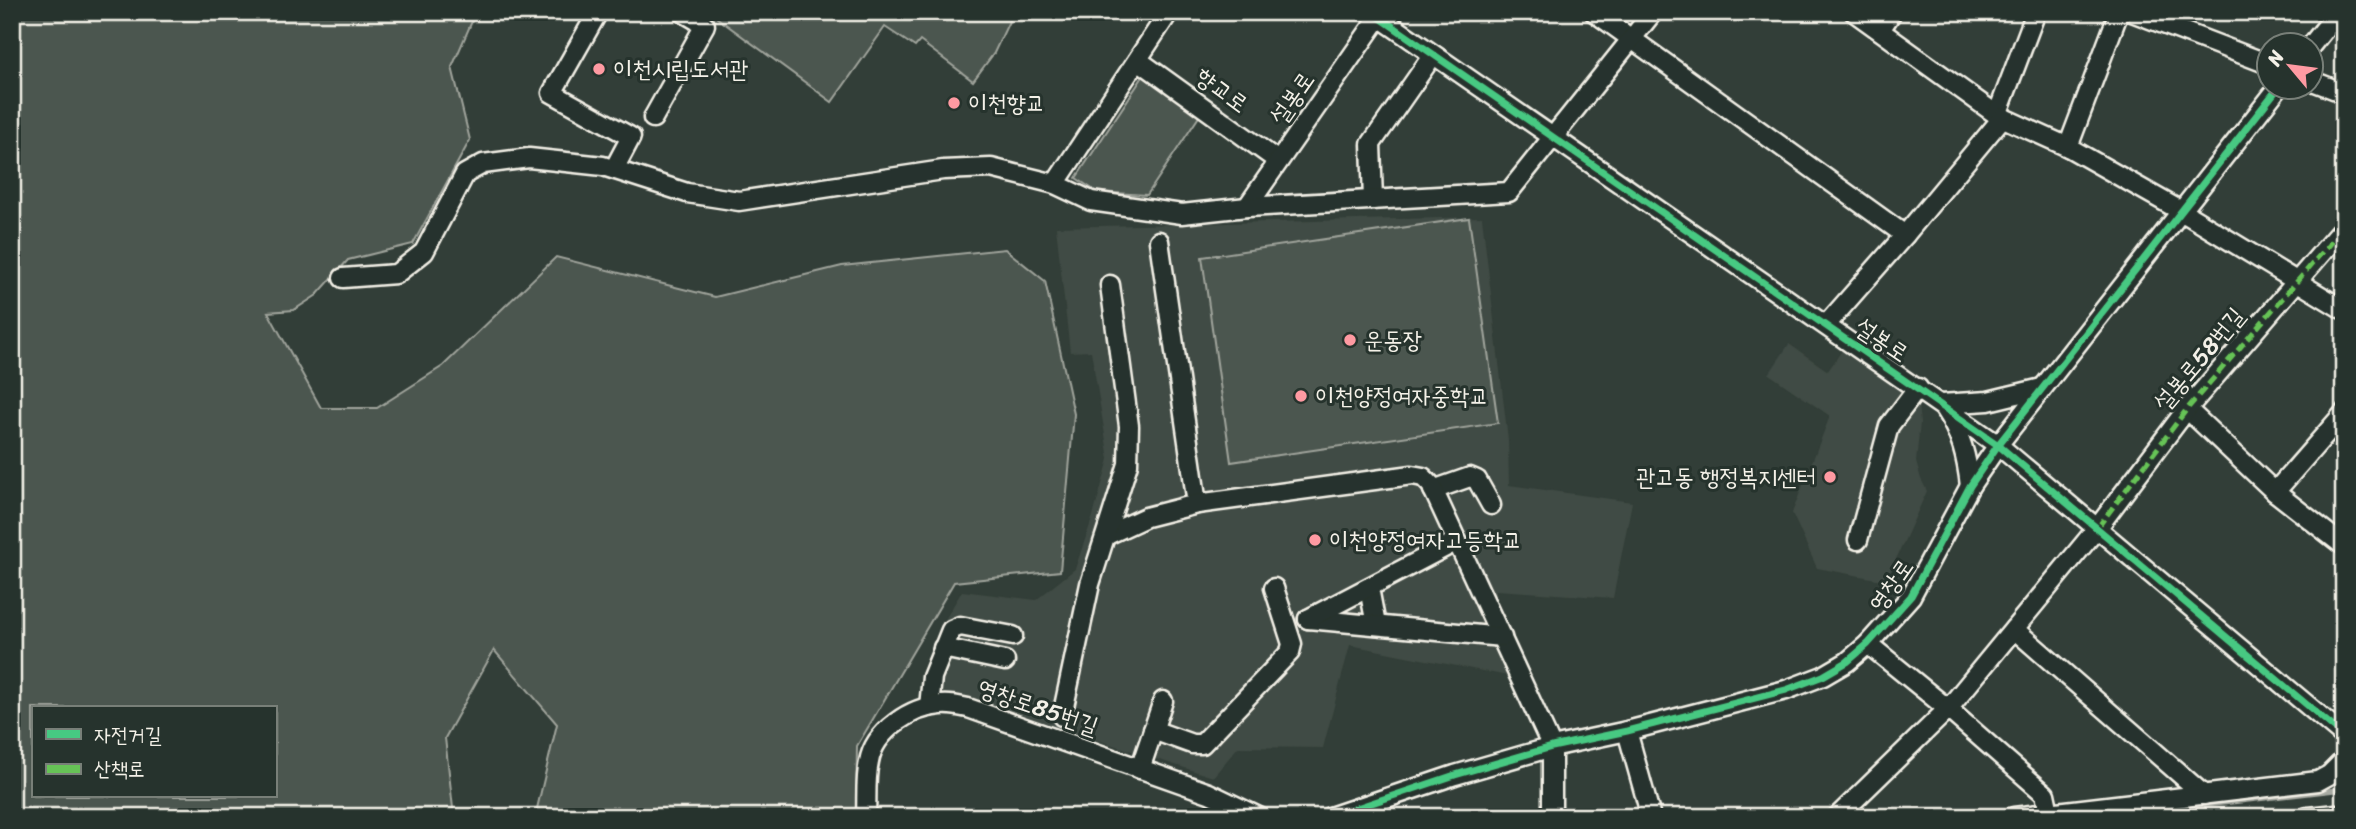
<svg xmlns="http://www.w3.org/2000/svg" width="2356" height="829" font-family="Sriracha,'Poor Story',sans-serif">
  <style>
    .built { fill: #404b44 }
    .green { fill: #4c564f; stroke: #a0a49c; stroke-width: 2; fill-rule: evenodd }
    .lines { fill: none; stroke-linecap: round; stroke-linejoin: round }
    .stream { stroke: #a6a9a1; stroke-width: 5 }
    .minor-casing { stroke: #f4f1e8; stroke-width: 23 }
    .minor { stroke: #26332d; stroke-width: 18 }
    .quiet { stroke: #66c356; stroke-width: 5; stroke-dasharray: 10 5; stroke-linecap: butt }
    .cycleway-casing { stroke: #26332d; stroke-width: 11 }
    .cycleway { stroke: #46c982; stroke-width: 7 }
    .poi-dot { fill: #ff9aa2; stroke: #26332d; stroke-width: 2.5 }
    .labels { text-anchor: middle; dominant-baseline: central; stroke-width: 6; stroke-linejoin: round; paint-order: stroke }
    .poi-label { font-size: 24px; fill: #f4f1e8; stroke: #26332d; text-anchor: start }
    .street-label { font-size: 24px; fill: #f4f1e8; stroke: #26332d }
  </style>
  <rect width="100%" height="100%" fill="#323e38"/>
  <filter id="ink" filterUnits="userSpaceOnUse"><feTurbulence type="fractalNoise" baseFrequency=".0143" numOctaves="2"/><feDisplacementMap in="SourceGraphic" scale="14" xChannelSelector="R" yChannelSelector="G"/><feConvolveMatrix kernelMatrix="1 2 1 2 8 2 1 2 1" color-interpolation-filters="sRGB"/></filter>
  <g filter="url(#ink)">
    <g class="built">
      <path d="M 1482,217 L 1508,440 L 1509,485 L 1632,502 L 1613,598 L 1496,590 L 1495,602 L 1528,680 L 1350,645 L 1323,748 L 1238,747 L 1213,777 L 953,694 L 918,696 L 946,618 L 962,591 L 1036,600 L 1075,569 L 1093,516 L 1109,459 L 1091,351 L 1070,352 L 1056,227 Z"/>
      <path d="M 1789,344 L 1828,371 L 1845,346 L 1900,383 L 1918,405 L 1920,423 L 1916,462 L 1921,479 L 1927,491 L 1887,579 L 1882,580 L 1817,568 L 1792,513 L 1830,416 L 1769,374 Z"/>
    </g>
    <g class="green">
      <path d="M 12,12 L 476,12 L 452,67 L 470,140 L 413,244 L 348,260 L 317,295 L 294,310 L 268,312 L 321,408 L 377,408 L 443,366 L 556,257 L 715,297 L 842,266 L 1005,249 L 1045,281 L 1074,414 L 1060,571 L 954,582 L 857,746 L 856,817 L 535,817 L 557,724 L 494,650 L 445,738 L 454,817 L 12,817 ZM 33,708 L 275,708 L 275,796 L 33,796 Z"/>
      <path d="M 709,12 L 1011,12 L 1011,17 L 994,53 L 973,81 L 920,41 L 915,47 L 885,27 L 832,102 Z"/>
      <path d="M 1146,72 L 1202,112 L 1147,195 L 1097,192 L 1076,178 Z"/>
      <path d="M 1469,218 L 1498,423 L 1231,462 L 1202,257 Z"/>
    </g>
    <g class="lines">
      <path class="stream" d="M 2104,817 L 2344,789"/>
      <defs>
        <g id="minor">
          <path d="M 598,12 L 552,93 L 631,137 L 614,169"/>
          <path d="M 1372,12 L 1998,445 L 2344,736"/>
          <path d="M 1594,12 L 1905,235"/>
          <path d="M 1854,12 L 1997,115 L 2068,147 L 2181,211 L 2344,310"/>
          <path d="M 2132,12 L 2268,64"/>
          <path d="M 1880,30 L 1892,12"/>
          <path d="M 2310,47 L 2338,12"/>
          <path d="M 1138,60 L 1278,161"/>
          <path d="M 2310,80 L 2344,93"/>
          <path d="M 1997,115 L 2036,12"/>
          <path d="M 653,118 L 705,25 L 683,12"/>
          <path d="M 2068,147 L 2119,12"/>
          <path d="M 1055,184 L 1169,12"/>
          <path d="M 1373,200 L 1371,144 L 1433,55"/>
          <path d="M 1247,207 L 1379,17"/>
          <path d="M 1159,241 L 1197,504"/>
          <path d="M 343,278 L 396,274 L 424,252 L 465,174 L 483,164 L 529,158 L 603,166 L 687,193 L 739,201 L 943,170 L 991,168 L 1055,184 L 1091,201 L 1182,214 L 1247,207 L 1509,192 L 1653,12"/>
          <path d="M 1826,325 L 1905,235 L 2003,117"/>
          <path d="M 1941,404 L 1988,401 L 2042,388"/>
          <path d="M 2187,409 L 2275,492 L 2344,546"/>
          <path d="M 1945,410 C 1961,434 1967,458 1970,486"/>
          <path d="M 1433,490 L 1470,477 L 1477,480 L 1491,505"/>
          <path d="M 2275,492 L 2344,413"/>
          <path d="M 1107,535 L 1146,517 L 1197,504 L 1412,475 L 1423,477 L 1431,485 L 1552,747 L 1552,817"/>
          <path d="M 1858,540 L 1889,426 L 1918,388"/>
          <path d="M 1369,588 L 1376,625"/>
          <path d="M 1308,619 L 1502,637"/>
          <path d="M 1308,619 L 1457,541"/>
          <path d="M 2014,629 L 2204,795"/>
          <path d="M 1868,644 L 1948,709 L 2045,794 L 2050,817"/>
          <path d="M 943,648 L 1005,661"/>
          <path d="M 929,707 L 932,677 L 951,630 L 960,626 L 1013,636"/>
          <path d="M 1062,716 L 1090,584 L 1128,464 L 1129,426 L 1110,285"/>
          <path d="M 1153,730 L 1192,744 L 1202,744 L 1290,652 L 1292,644 L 1274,588"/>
          <path d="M 1627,731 L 1651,817"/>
          <path d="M 1140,769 L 1163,701"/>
          <path d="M 866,817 C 867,799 865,779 869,762 C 874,731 911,707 941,705 C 950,704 959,706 968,708 L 1209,793 L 1259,817"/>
          <path d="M 1330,817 L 1455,775 L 1552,747 L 1627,731 L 1786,690 L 1823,676 L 1847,662 L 1868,644 L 1911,596 L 1970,486 L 1998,445 L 2278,88"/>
          <path d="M 1837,817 L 1948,709 L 2098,527 L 2187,409 L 2344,227"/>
          <path d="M 2014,817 L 2318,781 L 2329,775 L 2344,760"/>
          <path d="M 2308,817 L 2336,814 L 2344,817"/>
        </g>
      </defs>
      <use href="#minor" class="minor-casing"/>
      <use href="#minor" class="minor"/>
      <path class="quiet" d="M 2098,527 L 2187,409 L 2344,227"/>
      <defs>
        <g id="cycleway">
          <path d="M 1372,12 L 1998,445 L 2344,736"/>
          <path d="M 1330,817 L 1455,775 L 1552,747 L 1627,731 L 1786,690 L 1823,676 L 1847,662 L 1868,644 L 1911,596 L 1970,486 L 1998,445 L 2278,88"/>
        </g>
      </defs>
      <use href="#cycleway" class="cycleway-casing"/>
      <use href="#cycleway" class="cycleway"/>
    </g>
  </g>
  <g class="poi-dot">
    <circle cx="599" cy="69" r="7"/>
    <circle cx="954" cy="103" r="7"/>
    <circle cx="1350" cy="340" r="7"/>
    <circle cx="1301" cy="396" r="7"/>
    <circle cx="1830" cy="477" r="7"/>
    <circle cx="1315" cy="540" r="7"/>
  </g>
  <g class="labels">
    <g class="poi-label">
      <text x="613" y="69">이천시립도서관</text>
      <text x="968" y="103">이천향교</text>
      <text x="1364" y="340">운동장</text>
      <text x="1315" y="396">이천양정여자중학교</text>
      <text x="1816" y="477" text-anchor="end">관고동 행정복지센터</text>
      <text x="1329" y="540">이천양정여자고등학교</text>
    </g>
    <g class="street-label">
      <text transform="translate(1222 90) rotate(36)">향교로</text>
      <text transform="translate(1292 98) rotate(-55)">설봉로</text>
      <text transform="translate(1882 340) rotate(34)">설봉로</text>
      <text transform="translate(2199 359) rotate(-50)">설봉로58번길</text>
      <text transform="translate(1891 585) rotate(-55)">영창로</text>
      <text transform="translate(1038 707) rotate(19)">영창로85번길</text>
    </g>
  </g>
  <rect width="2356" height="829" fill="none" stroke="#26332d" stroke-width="42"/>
  <rect x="21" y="21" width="2314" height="787" fill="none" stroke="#f4f1e8" stroke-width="2.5" filter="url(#ink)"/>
  <rect x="32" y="706" width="245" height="91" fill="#26332d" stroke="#787f78" stroke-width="2"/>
  <rect x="46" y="729" width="35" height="10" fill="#46c982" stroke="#787f78" stroke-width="2"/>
  <text x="94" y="742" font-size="21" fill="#f4f1e8">자전거길</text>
  <rect x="46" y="764" width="35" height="10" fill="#66c356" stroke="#787f78" stroke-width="2"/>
  <text x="94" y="776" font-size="21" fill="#f4f1e8">산책로</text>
  <g transform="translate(2290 66) rotate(299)"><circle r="33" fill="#26332d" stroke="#787f78" stroke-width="2"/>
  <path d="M0-5L12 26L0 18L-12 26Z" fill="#ff9aa2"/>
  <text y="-10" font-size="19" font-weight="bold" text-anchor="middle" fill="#f4f1e8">N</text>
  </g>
</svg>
